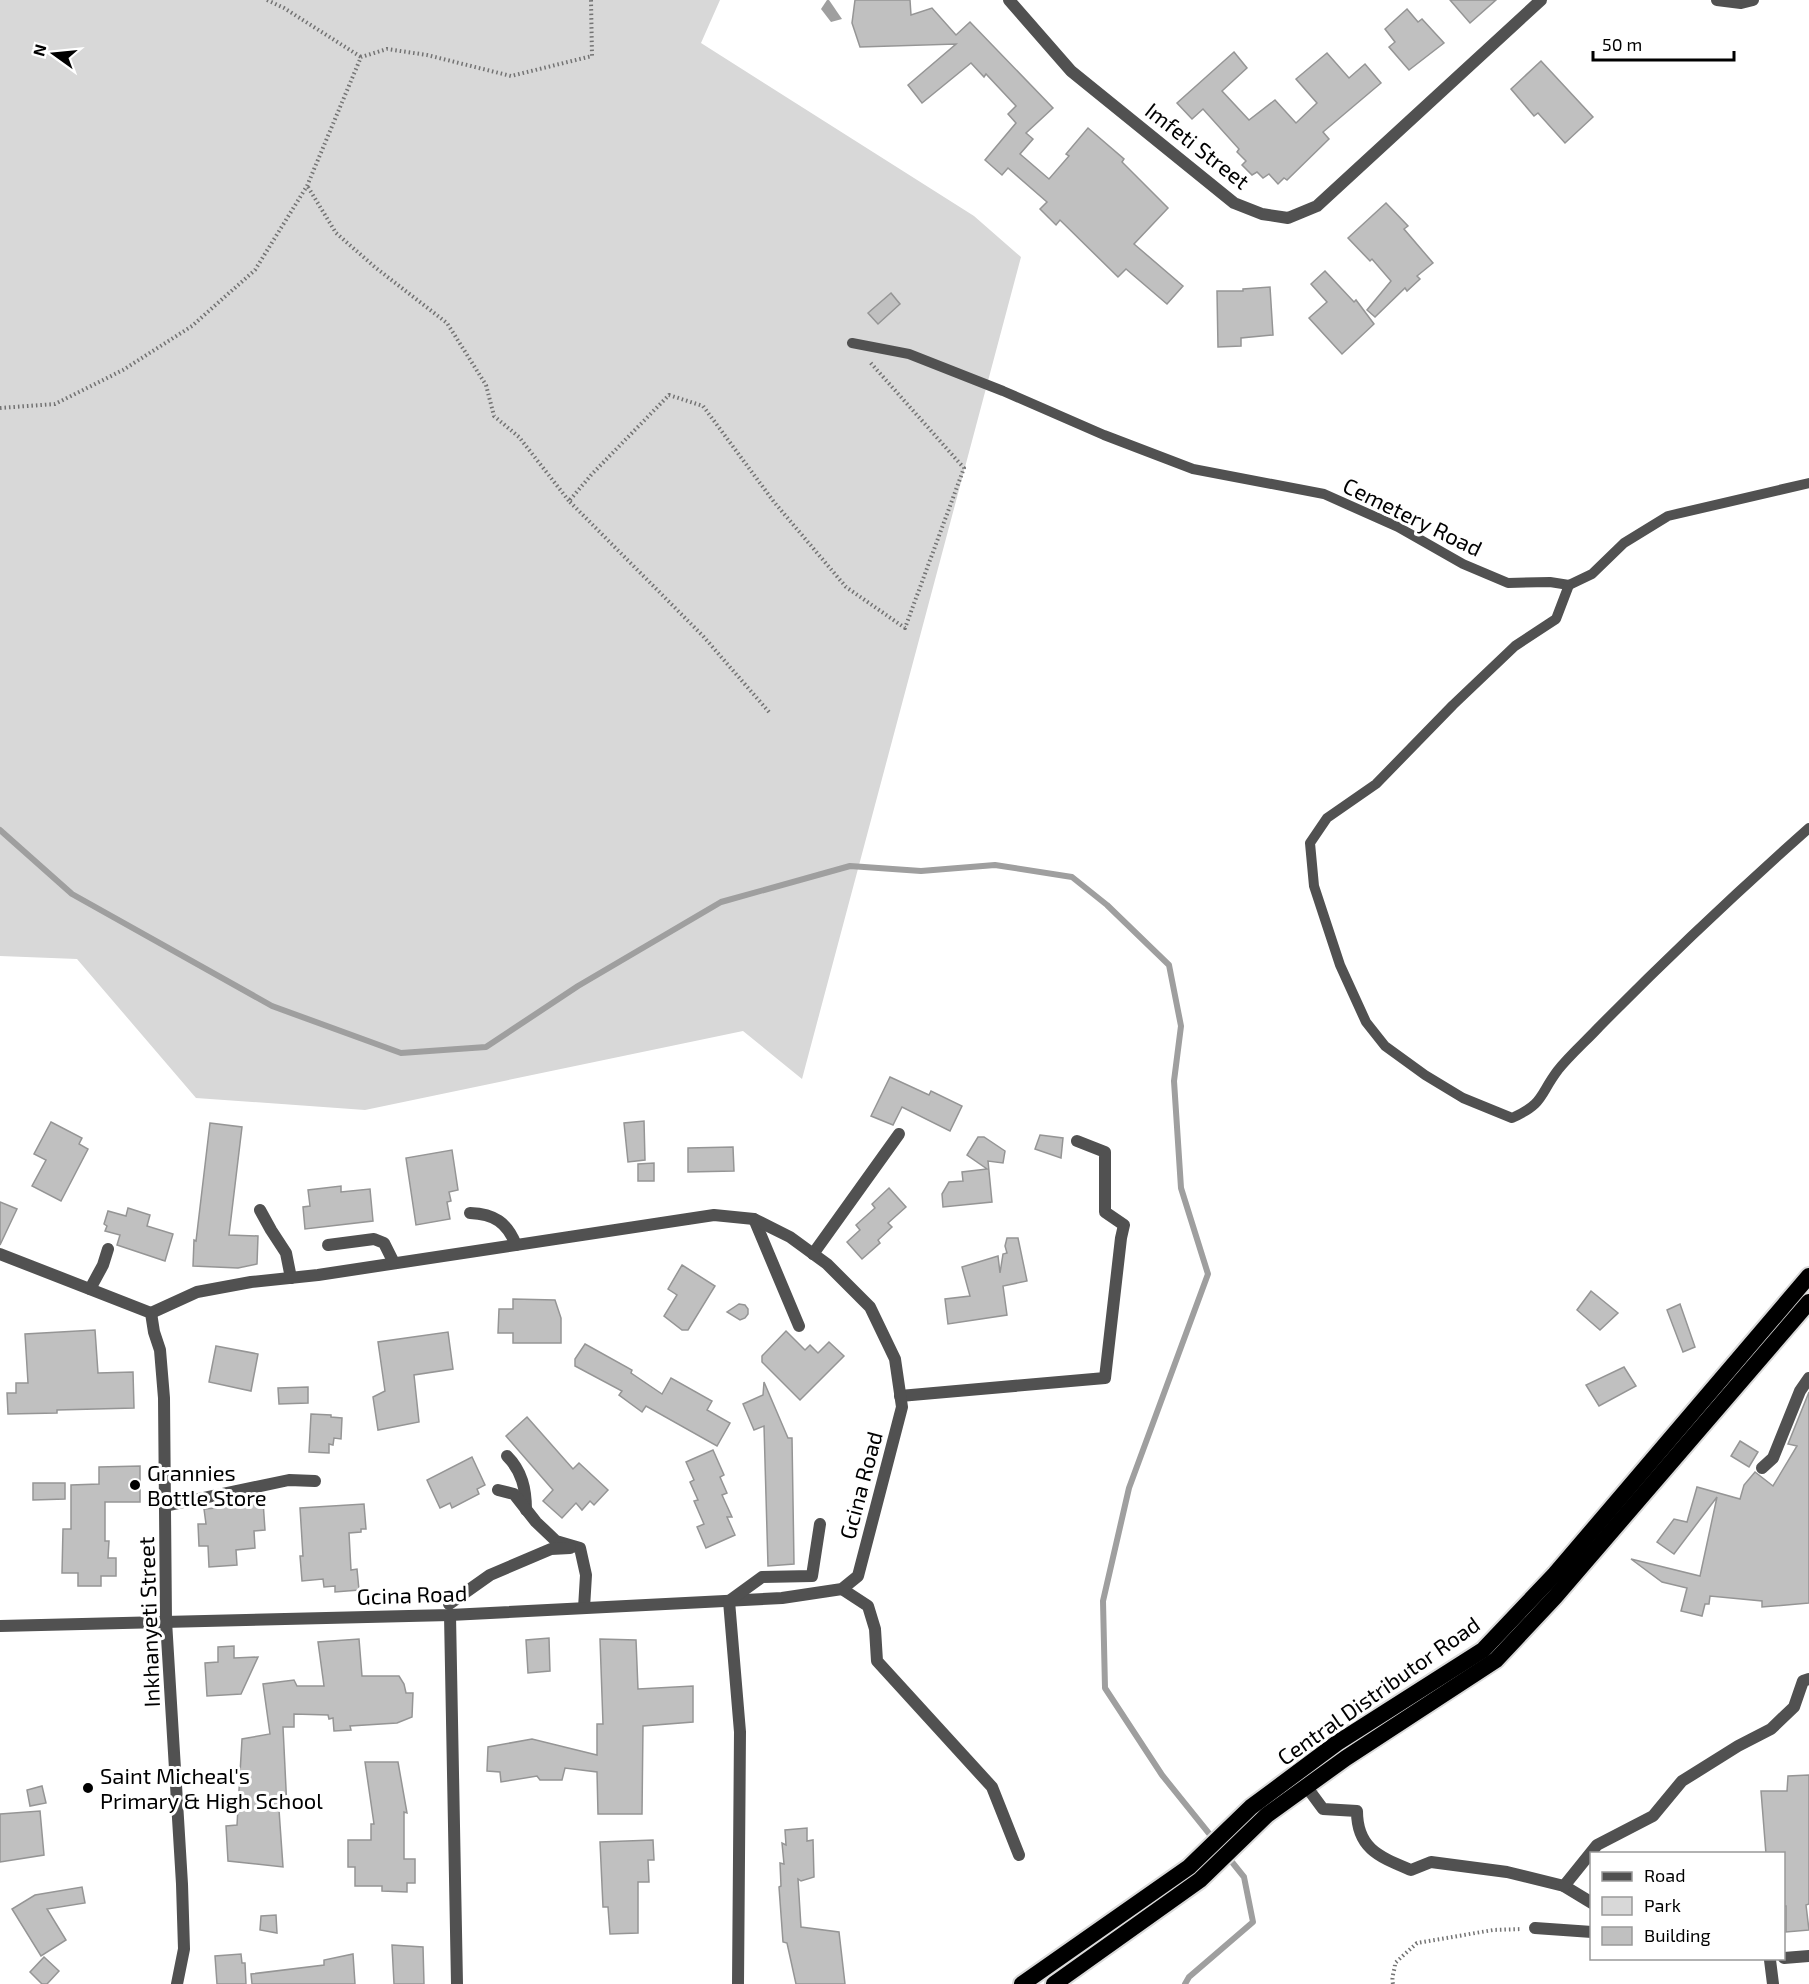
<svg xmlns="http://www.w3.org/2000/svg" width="1809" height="1984" font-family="'Exo 2',sans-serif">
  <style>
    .green { fill: #d8d8d8 }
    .water { fill: #9f9f9f }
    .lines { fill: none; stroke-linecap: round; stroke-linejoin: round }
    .stream { stroke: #9f9f9f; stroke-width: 6 }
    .building { fill: #c0c0c0; stroke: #959595; stroke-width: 1.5 }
    .trunk-casing { stroke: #dbdbdb; stroke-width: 20 }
    .path { stroke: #737373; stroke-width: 4; stroke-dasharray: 1.5 3; stroke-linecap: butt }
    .service { stroke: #515151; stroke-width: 10 }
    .minor { stroke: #515151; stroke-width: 12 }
    .tertiary { stroke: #515151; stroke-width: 12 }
    .trunk { stroke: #000; stroke-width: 16 }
    .poi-dot { fill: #000; stroke: #fff; stroke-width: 2 }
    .labels { text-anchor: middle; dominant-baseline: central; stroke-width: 6; stroke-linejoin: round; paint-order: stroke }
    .street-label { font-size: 22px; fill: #000; stroke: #fff }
    .poi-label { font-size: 22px; fill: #000; stroke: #fff; text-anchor: start }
  </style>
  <rect width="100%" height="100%" fill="#fff"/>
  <path class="green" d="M 0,0 L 720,0 L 701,43 L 974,216 L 1021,257 L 802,1079 L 743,1031 L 365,1110 L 196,1098 L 77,959 L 0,956 Z"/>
  <path class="water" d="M 827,0 L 829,0 L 842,19 L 831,22 L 821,9 Z"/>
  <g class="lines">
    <path class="stream" d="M 0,830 L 72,894 L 272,1006 L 401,1053 L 486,1047 L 578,986 L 721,902 L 850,866 L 921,871 L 995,865 L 1072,877 L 1107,905 L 1169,965 L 1181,1026 L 1174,1081 L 1181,1188 L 1208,1274 L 1129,1488 L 1103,1601 L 1105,1688 L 1162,1775 L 1244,1877 L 1253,1922 L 1189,1977 L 1185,1984"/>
  </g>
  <g class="building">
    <path d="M 855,0 L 910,0 L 911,15 L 932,8 L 956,35 L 970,22 L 1053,108 L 1026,133 L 1033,139 L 1020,154 L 1049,179 L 1069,156 L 1066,154 L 1088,128 L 1124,159 L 1122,162 L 1168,208 L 1134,244 L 1183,286 L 1167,304 L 1126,269 L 1118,277 L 1060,220 L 1056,225 L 1040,209 L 1047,202 L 1008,168 L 1002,175 L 985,160 L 1016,123 L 1008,114 L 1016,106 L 986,74 L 984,77 L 971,63 L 922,103 L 908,85 L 956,44 L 860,47 L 852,23 Z"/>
    <path d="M 1450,0 L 1496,0 L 1470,23 Z"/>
    <path d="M 1407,9 L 1418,22 L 1422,19 L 1444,43 L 1409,70 L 1389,47 L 1395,42 L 1385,29 Z"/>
    <path d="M 1234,52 L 1247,68 L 1222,91 L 1249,120 L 1275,100 L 1296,123 L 1317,103 L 1296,79 L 1327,53 L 1349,78 L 1365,64 L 1381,83 L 1323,132 L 1329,139 L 1287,180 L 1284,178 L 1278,184 L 1269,174 L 1263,178 L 1257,172 L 1252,175 L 1242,165 L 1246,161 L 1237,152 L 1239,149 L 1203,109 L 1192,119 L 1177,103 Z"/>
    <path d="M 1541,61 L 1593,117 L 1565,143 L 1538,113 L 1534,116 L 1511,89 Z"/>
    <path d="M 1386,203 L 1408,226 L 1404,229 L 1433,263 L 1417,276 L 1420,279 L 1407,291 L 1405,288 L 1375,317 L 1367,310 L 1391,281 L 1372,259 L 1370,261 L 1348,238 Z"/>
    <path d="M 1325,271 L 1354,302 L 1356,300 L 1374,324 L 1342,354 L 1309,318 L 1327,302 L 1311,284 Z"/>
    <path d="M 1270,287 L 1273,335 L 1241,338 L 1241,346 L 1218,347 L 1217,291 L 1243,291 L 1243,289 Z"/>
    <path d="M 891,293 L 900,304 L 878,324 L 868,313 Z"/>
    <path d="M 890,1077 L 929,1095 L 931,1091 L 962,1106 L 950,1131 L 902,1107 L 893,1125 L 871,1116 Z"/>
    <path d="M 644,1121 L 645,1160 L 628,1162 L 624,1123 Z"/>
    <path d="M 51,1122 L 82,1138 L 79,1144 L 88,1149 L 61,1201 L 32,1186 L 46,1160 L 34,1154 Z"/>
    <path d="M 210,1123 L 242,1127 L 229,1235 L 258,1236 L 257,1264 L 238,1268 L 193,1266 L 194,1240 L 196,1241 Z"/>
    <path d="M 1040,1135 L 1063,1138 L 1061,1158 L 1035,1149 Z"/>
    <path d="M 978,1137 L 984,1137 L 1005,1151 L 1003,1163 L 988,1161 L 992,1202 L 943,1207 L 942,1194 L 949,1182 L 963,1181 L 962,1172 L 987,1169 L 967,1155 Z"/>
    <path d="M 733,1147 L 734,1171 L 688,1172 L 688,1148 Z"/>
    <path d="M 452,1150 L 458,1190 L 449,1192 L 451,1201 L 447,1202 L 450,1219 L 416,1225 L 406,1158 Z"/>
    <path d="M 654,1163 L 654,1181 L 638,1181 L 638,1164 Z"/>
    <path d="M 341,1186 L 341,1192 L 370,1189 L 373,1221 L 305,1229 L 303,1207 L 310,1206 L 308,1190 Z"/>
    <path d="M 889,1188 L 906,1207 L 888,1223 L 892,1227 L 878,1240 L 880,1243 L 862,1259 L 847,1242 L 860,1230 L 856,1225 L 875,1208 L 872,1204 Z"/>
    <path d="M 0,1202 L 17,1209 L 0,1245 Z"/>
    <path d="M 128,1208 L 150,1215 L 147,1226 L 173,1234 L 165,1261 L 117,1245 L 120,1235 L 105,1231 L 107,1226 L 104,1224 L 108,1211 L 126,1216 Z"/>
    <path d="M 1007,1238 L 1018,1238 L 1027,1281 L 1003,1286 L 1007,1315 L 948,1324 L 945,1299 L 970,1296 L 962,1267 L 998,1256 L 1000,1273 L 1003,1254 L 1007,1253 L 1005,1246 Z"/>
    <path d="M 682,1265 L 715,1286 L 688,1330 L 682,1330 L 664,1316 L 677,1295 L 668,1289 Z"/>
    <path d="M 1591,1291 L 1618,1313 L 1600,1330 L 1577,1310 Z"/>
    <path d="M 513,1299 L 555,1300 L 561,1318 L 561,1343 L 513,1343 L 513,1333 L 498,1333 L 499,1309 L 513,1309 Z"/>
    <path d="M 739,1304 L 745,1305 L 748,1309 L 748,1314 L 745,1318 L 740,1320 L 727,1312 Z"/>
    <path d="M 1680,1304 L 1695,1347 L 1683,1352 L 1667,1310 Z"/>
    <path d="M 95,1330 L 98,1373 L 133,1372 L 134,1408 L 57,1410 L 57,1413 L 8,1414 L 7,1393 L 16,1393 L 16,1383 L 28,1383 L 25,1334 Z"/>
    <path d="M 786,1331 L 805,1350 L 810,1345 L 818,1353 L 829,1342 L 844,1356 L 800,1400 L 762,1362 L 762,1356 Z"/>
    <path d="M 448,1332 L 453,1369 L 414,1375 L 419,1422 L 378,1430 L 373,1397 L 385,1391 L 378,1342 Z"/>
    <path d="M 585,1344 L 632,1370 L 631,1373 L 662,1394 L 671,1378 L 712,1401 L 707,1410 L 730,1423 L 717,1446 L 646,1406 L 642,1412 L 619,1395 L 622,1391 L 575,1366 L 575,1359 Z"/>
    <path d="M 216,1346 L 258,1354 L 251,1391 L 209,1382 Z"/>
    <path d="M 1624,1367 L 1636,1386 L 1599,1406 L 1586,1385 Z"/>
    <path d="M 764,1382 L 788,1438 L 792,1438 L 794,1564 L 768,1566 L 764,1426 L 754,1430 L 743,1404 L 763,1395 Z"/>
    <path d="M 308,1387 L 308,1403 L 279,1404 L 278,1388 Z"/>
    <path d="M 1809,1392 L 1809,1603 L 1762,1607 L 1762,1601 L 1710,1596 L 1709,1604 L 1705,1604 L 1702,1616 L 1681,1611 L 1687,1588 L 1662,1582 L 1631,1559 L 1700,1576 L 1717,1497 L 1674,1554 L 1657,1542 L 1674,1519 L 1687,1522 L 1697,1487 L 1740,1499 L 1744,1485 L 1755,1472 L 1773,1486 L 1797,1446 L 1788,1444 Z"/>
    <path d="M 311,1414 L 331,1415 L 331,1417 L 342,1418 L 341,1439 L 334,1438 L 333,1445 L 329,1444 L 329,1453 L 309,1452 Z"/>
    <path d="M 527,1417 L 573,1469 L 579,1463 L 608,1490 L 594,1505 L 590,1501 L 582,1510 L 576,1503 L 562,1518 L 543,1501 L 553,1490 L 506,1436 Z"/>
    <path d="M 1740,1441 L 1758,1452 L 1749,1467 L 1731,1456 Z"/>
    <path d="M 713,1450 L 724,1475 L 720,1477 L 727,1493 L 722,1495 L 732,1517 L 727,1517 L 735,1535 L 706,1548 L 697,1527 L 704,1524 L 694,1501 L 698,1500 L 690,1482 L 694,1480 L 686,1462 Z"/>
    <path d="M 472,1457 L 485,1485 L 477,1489 L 479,1494 L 452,1508 L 450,1503 L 440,1508 L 427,1480 Z"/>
    <path d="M 140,1466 L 140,1502 L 105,1502 L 105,1541 L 109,1541 L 108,1558 L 116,1558 L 116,1576 L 101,1576 L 101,1586 L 78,1586 L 78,1573 L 62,1573 L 63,1529 L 71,1529 L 71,1485 L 99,1484 L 99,1467 Z"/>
    <path d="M 33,1483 L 65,1483 L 65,1499 L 33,1500 Z"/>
    <path d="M 263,1501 L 265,1530 L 254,1531 L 255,1548 L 236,1550 L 237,1565 L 209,1567 L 208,1546 L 199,1546 L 198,1524 L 206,1524 L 204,1509 L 216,1508 L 215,1504 Z"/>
    <path d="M 364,1504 L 366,1529 L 361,1529 L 361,1532 L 349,1533 L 351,1570 L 357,1569 L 359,1590 L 335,1592 L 335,1586 L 324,1587 L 323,1579 L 302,1581 L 300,1556 L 303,1556 L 300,1508 Z"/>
    <path d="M 549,1638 L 550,1671 L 528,1673 L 526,1640 Z"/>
    <path d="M 359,1639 L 362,1676 L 399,1676 L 404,1684 L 406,1693 L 413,1693 L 412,1717 L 397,1723 L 350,1726 L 351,1730 L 334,1731 L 333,1718 L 329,1719 L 328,1715 L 294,1714 L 294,1727 L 283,1727 L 287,1809 L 279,1810 L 283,1867 L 228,1861 L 226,1826 L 237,1825 L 242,1739 L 270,1734 L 263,1684 L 294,1680 L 297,1686 L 324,1686 L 318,1642 Z"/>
    <path d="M 600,1639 L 636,1640 L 638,1689 L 693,1686 L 693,1722 L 643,1726 L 642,1814 L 598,1814 L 597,1772 L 565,1768 L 562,1780 L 540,1780 L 537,1776 L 501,1782 L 500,1772 L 487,1771 L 488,1747 L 532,1739 L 597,1755 L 597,1724 L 603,1724 Z"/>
    <path d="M 234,1646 L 234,1658 L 258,1657 L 241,1694 L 207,1696 L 205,1663 L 218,1662 L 218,1647 Z"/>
    <path d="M 365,1762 L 398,1762 L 407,1813 L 404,1812 L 404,1859 L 415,1859 L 415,1883 L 407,1883 L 407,1892 L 382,1891 L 382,1886 L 355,1886 L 355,1867 L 348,1867 L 348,1840 L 371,1840 L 371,1824 L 374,1824 Z"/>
    <path d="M 1809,1775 L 1809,1904 L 1806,1905 L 1809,1930 L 1786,1932 L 1786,1906 L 1784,1906 L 1784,1854 L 1766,1854 L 1761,1791 L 1787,1791 L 1788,1776 Z"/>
    <path d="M 42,1786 L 46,1803 L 30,1806 L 27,1790 Z"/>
    <path d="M 40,1811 L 44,1855 L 0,1862 L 0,1814 Z"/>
    <path d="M 807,1828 L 807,1841 L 813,1840 L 814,1877 L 801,1881 L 798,1879 L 801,1927 L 839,1932 L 845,1984 L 796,1984 L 787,1943 L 783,1942 L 779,1887 L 781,1886 L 780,1863 L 784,1864 L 782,1843 L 786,1845 L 785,1830 Z"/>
    <path d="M 653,1840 L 654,1860 L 648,1860 L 649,1882 L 638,1882 L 638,1933 L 610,1934 L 608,1907 L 603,1907 L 600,1842 Z"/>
    <path d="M 82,1887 L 85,1903 L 47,1909 L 66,1940 L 41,1956 L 12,1909 L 35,1895 Z"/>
    <path d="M 276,1915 L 277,1933 L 260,1930 L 261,1916 Z"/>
    <path d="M 392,1945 L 423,1947 L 424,1984 L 394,1984 Z"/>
    <path d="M 241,1954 L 242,1963 L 245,1963 L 246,1984 L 217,1984 L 215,1956 Z"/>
    <path d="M 353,1954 L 355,1984 L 252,1984 L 251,1974 L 324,1965 L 324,1960 Z"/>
    <path d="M 44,1957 L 59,1971 L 47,1984 L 42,1984 L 30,1972 Z"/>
  </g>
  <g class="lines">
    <defs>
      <g id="trunk">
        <path d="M 1022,1984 L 1189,1867 L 1251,1807 L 1337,1743 L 1483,1650 L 1555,1574 L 1809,1276"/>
        <path d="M 1054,1984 L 1200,1880 L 1267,1815 L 1346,1758 L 1496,1660 L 1555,1597 L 1809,1302"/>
      </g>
    </defs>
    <use href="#trunk" class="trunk-casing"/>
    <g class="path">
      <path d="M 267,0 L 284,8 L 361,57"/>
      <path d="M 308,187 L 336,233 L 376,268 L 447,323 L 486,385 L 494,416 L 519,437 L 569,501"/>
      <path d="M 0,408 L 55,404 L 123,370 L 192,326 L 255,270 L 307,186 L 361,57 L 387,49 L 427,55 L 511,76 L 592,56 L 591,0"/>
      <path d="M 769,712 L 703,636 L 569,501 L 592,474 L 669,395 L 703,406 L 774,502 L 846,587 L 905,628 L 964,468 L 869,361"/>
      <path d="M 1393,1984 C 1391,1976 1395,1971 1395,1963 L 1417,1943 L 1493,1930 L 1522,1929"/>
    </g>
    <g class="service">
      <path d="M 852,343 L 909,354 L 1003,391 L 1104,435 L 1193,469 L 1324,494 L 1398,527 L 1463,564 L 1508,583 L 1550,582 L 1569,585 L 1592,574 L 1624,543 L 1668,516 L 1809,483"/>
      <path d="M 1569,585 L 1556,619 L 1515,646 L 1453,705 L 1376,784 L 1327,818 L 1310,843 L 1314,886 L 1340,965 L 1366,1022 L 1385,1046 L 1425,1075 L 1463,1098 L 1512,1118 C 1545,1103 1539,1095 1558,1070 C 1570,1055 1586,1041 1599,1027 C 1667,958 1737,892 1809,828"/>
    </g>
    <g class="minor">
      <path d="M 1009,0 L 1071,71 L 1234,203 L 1262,214 L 1288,218 L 1317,206 L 1541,0"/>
      <path d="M 1717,0 L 1741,3 L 1753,0"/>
      <path d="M 260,1210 L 271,1230 L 286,1253 L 291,1278"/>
      <path d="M 470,1213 C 494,1214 507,1222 516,1245"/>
      <path d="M 754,1219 L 799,1326"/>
      <path d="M 328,1245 L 374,1239 L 384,1243 L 394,1263"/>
      <path d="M 813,1254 L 899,1134"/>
      <path d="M 90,1289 L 103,1265 L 108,1249"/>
      <path d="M 900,1396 L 1105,1378 L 1121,1238 L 1124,1225 L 1105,1212 L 1105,1152 L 1077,1141"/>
      <path d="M 507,1456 C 522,1471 526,1489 526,1510"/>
      <path d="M 1762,1468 L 1773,1458 L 1800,1391 L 1809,1378"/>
      <path d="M 498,1490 L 514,1494 L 536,1522 L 556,1541 L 580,1548 L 586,1575 L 584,1608"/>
      <path d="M 165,1506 L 289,1480 L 315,1481"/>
      <path d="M 842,1589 L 868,1606 L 875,1629 L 877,1661 L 992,1787 L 1019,1855"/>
      <path d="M 449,1604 L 490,1575 L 551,1549 L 570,1548"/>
      <path d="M 450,1615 L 457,1984"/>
      <path d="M 0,1626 L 450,1615 L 782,1598 L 842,1589 L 858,1576 L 902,1407 L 895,1359 L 870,1307 L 827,1264 L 790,1237 L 754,1219 L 714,1215 L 318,1275 L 251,1282 L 197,1292 L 151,1313"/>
      <path d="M 1306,1786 L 1323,1809 L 1357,1811 C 1357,1849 1380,1857 1411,1870 L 1431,1862 L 1507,1872 L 1564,1886 L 1592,1903"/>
      <path d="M 1564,1886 L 1597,1845 L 1653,1816 L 1682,1781 L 1738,1746 L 1771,1729 L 1794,1707 L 1803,1681 L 1809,1679"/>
      <path d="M 1535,1928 L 1592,1932"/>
      <path d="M 1784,1958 L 1809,1956"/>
      <path d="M 1770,1960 L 1773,1984"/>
      <path d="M 738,1984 L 740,1732 L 729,1601 L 762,1577 L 812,1576 L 820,1524"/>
    </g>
    <path class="tertiary" d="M 0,1254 L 151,1313 L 154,1332 L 160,1350 L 164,1398 L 166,1621 L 182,1884 L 184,1949 L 177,1984"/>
    <use href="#trunk" class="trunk"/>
  </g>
  <g class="poi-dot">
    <circle cx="135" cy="1485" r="6"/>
    <circle cx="88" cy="1788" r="6"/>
  </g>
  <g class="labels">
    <g class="street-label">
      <text transform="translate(1198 145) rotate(38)">Imfeti Street</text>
      <text transform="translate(1413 516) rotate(26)">Cemetery Road</text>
      <text transform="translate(860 1485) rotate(-75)">Gcina Road</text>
      <text transform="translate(412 1594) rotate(-2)">Gcina Road</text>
      <text transform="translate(148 1622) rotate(-92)">Inkhanyeti Street</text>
      <text transform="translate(1378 1690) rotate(-35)">Central Distributor Road</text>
    </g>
    <g class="poi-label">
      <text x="147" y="1472">Grannies<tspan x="147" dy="25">Bottle Store</tspan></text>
      <text x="100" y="1775">Saint Micheal's<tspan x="100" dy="25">Primary &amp; High School</tspan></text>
    </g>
  </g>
  <rect x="1590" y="1852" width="195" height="108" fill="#ffffff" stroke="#999999" stroke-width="1.5"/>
  <rect x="1602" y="1872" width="30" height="9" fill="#515151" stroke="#999999" stroke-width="1.5"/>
  <text x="1644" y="1882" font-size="18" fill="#000000">Road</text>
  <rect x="1602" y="1897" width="30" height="18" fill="#d8d8d8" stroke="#999999" stroke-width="1.5"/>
  <text x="1644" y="1912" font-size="18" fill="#000000">Park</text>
  <rect x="1602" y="1927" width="30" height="18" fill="#c0c0c0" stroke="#999999" stroke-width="1.5"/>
  <text x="1644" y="1942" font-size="18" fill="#000000">Building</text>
  <g transform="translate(54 54) rotate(285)" stroke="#ffffff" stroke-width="4.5" paint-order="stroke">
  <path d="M0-4.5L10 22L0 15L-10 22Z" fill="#000000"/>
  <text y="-9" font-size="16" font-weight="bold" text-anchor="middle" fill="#000000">N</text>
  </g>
  <path d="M1593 51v9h141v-9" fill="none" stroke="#000000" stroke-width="3"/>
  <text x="1602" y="51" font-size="18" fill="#000000" stroke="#ffffff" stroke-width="4.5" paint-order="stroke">50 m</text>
</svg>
